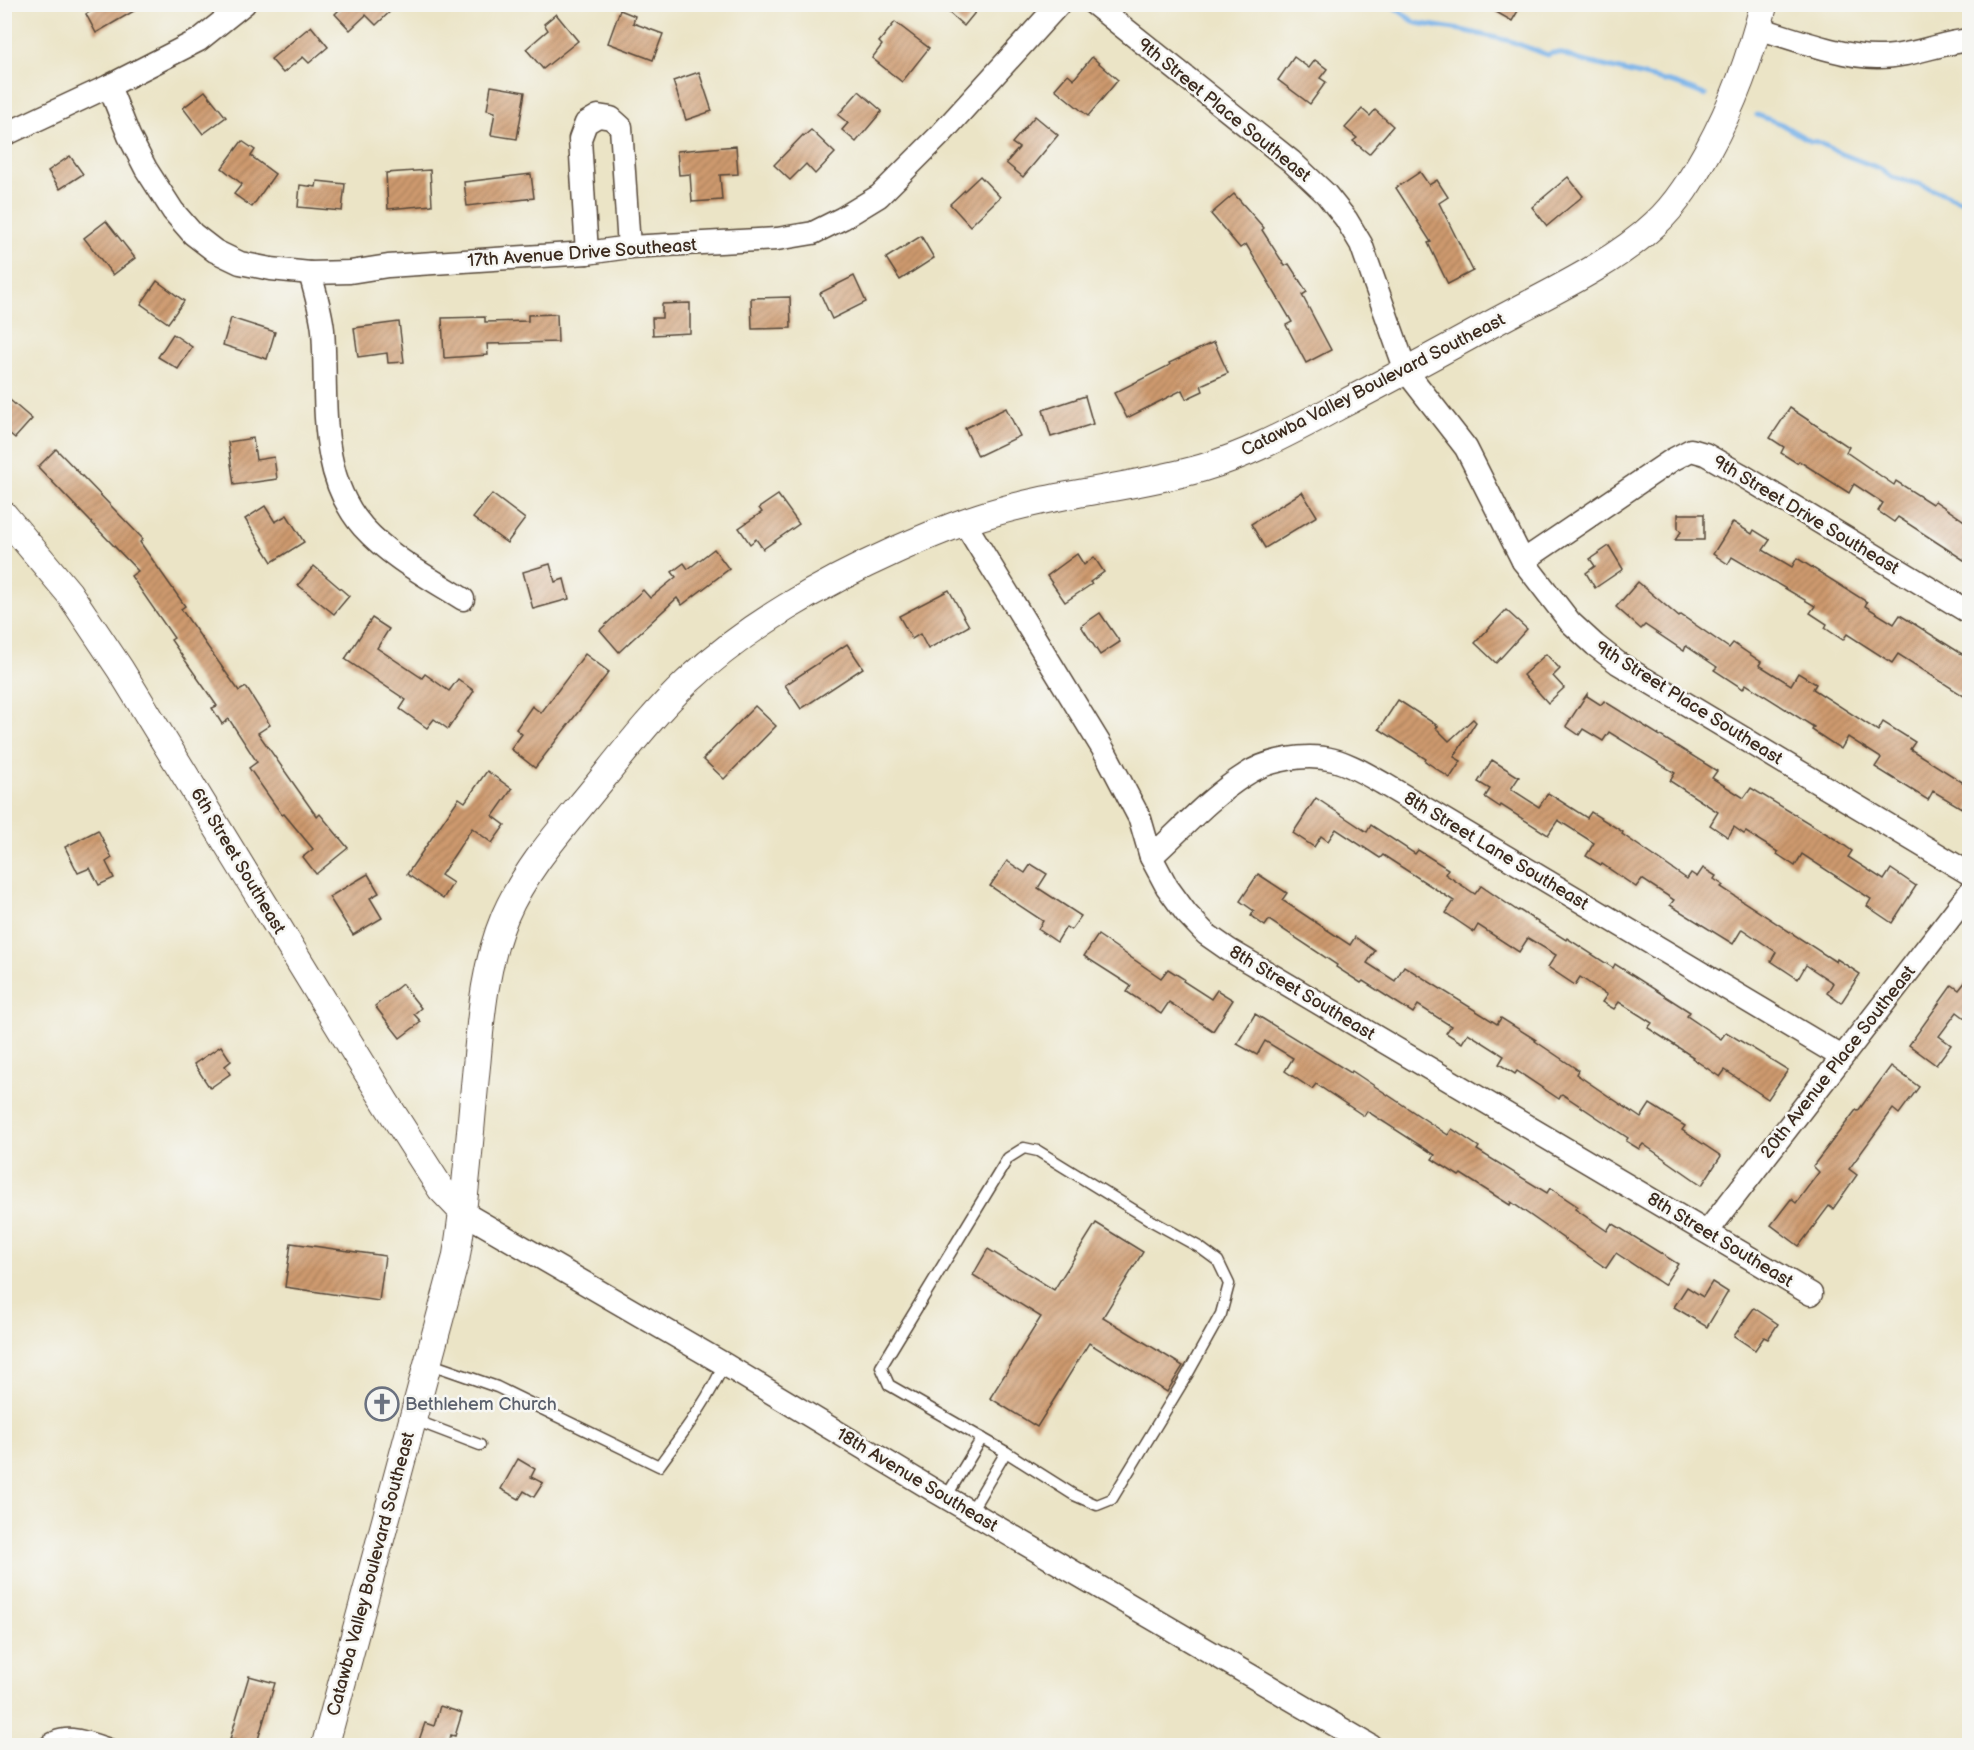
<svg xmlns="http://www.w3.org/2000/svg" width="1974" height="1750" font-family="'Balsamiq Sans',sans-serif">
  <style>
    .lines { fill: none; stroke-linecap: round; stroke-linejoin: round }
    .stream { stroke: #78b2e9; stroke-width: 5 }
    .building { fill: url(#building-hatch) }
    .service-casing { stroke: #554637; stroke-width: 13 }
    .minor-casing { stroke: #554637; stroke-width: 25 }
    .tertiary-casing { stroke: #554637; stroke-width: 29 }
    .service { stroke: #fff; stroke-width: 10 }
    .minor { stroke: #fff; stroke-width: 22 }
    .tertiary { stroke: #fff; stroke-width: 27 }
    .labels { text-anchor: middle; dominant-baseline: central; stroke-width: 5; stroke-linejoin: round; paint-order: stroke }
    .street-label { font-size: 18px; fill: #3b2a1e; stroke: #f6f6f2 }
    .worship-label { font-size: 18px; fill: #5b616d; stroke: #f6f6f2; text-anchor: start }
  </style>
  <defs>
    <pattern id="building-hatch" width="6" height="6" patternUnits="userSpaceOnUse" patternTransform="scale(1.5)"><rect width="6" height="6" fill="#ce9a6e"/><path d="M-1 1l2-2M0 6l6-6M5 7l2-2" fill="none" stroke="#a87e5a"/></pattern>
  </defs>
  <rect width="100%" height="100%" fill="#f6f6f2"/>
  <filter id="ink" filterUnits="userSpaceOnUse"><feTurbulence type="fractalNoise" baseFrequency=".0167" numOctaves="2"/><feDisplacementMap in="SourceGraphic" scale="12" xChannelSelector="R" yChannelSelector="G"/><feConvolveMatrix kernelMatrix="1 2 1 2 8 2 1 2 1" color-interpolation-filters="sRGB"/></filter>
  <filter id="wash" filterUnits="userSpaceOnUse"><feTurbulence type="fractalNoise" baseFrequency=".008" numOctaves="4" result="noise"/><feDisplacementMap in="SourceGraphic" scale="24" xChannelSelector="R" yChannelSelector="G"/><feGaussianBlur stdDeviation="1.35" result="paint"/><feColorMatrix in="noise" values="0 0 0 0 0 0 0 0 0 0 0 0 0 0 0 0 0 1.4 0 .05"/><feComposite in="paint" operator="in"/></filter>
  <g filter="url(#wash)">
    <rect width="100%" height="100%" fill="#ebe4c6"/>
    <g class="lines">
      <g class="stream">
        <path d="M 1390,4 L 1416,23 L 1461,30 L 1510,41 L 1548,55 L 1551,53 L 1560,53 L 1579,60 L 1677,84 L 1705,95"/>
        <path d="M 1757,115 L 1781,124 L 1810,141 L 1818,142 L 1842,154 L 1881,169 L 1891,177 L 1919,184 L 1970,204"/>
      </g>
    </g>
    <g id="blocks">
      <g class="building">
        <path d="M 102,4 L 146,4 L 96,33 L 86,14 Z"/>
        <path d="M 345,4 L 398,4 L 376,25 L 366,15 L 350,30 L 335,14 Z"/>
        <path d="M 939,4 L 982,4 L 964,26 Z"/>
        <path d="M 1482,4 L 1522,4 L 1512,21 Z"/>
        <path d="M 620,10 L 635,16 L 633,23 L 663,34 L 653,60 L 608,43 Z"/>
        <path d="M 556,14 L 578,41 L 543,69 L 526,49 L 548,30 L 544,24 Z"/>
        <path d="M 895,22 L 929,48 L 902,82 L 872,58 L 882,45 L 879,42 Z"/>
        <path d="M 311,26 L 328,47 L 309,63 L 303,57 L 283,73 L 271,59 Z"/>
        <path d="M 1092,57 L 1118,80 L 1088,116 L 1055,89 L 1068,74 L 1074,79 Z"/>
        <path d="M 1294,57 L 1309,68 L 1315,60 L 1327,69 L 1320,78 L 1326,82 L 1310,104 L 1278,80 Z"/>
        <path d="M 699,72 L 712,111 L 686,120 L 673,81 Z"/>
        <path d="M 491,86 L 525,92 L 517,139 L 491,135 L 495,112 L 487,110 Z"/>
        <path d="M 205,91 L 226,117 L 203,134 L 183,108 Z"/>
        <path d="M 859,91 L 882,111 L 856,142 L 842,130 L 848,123 L 838,115 Z"/>
        <path d="M 1362,109 L 1370,116 L 1375,110 L 1393,126 L 1369,154 L 1353,141 L 1357,138 L 1345,128 Z"/>
        <path d="M 1035,116 L 1058,135 L 1023,177 L 1006,163 L 1019,148 L 1012,143 Z"/>
        <path d="M 811,130 L 835,153 L 815,174 L 806,164 L 790,180 L 774,165 L 803,135 L 804,136 Z"/>
        <path d="M 242,141 L 255,150 L 251,156 L 275,174 L 252,207 L 234,194 L 242,184 L 222,168 Z"/>
        <path d="M 736,146 L 738,174 L 720,175 L 722,200 L 692,202 L 690,174 L 679,175 L 677,151 Z"/>
        <path d="M 70,156 L 83,174 L 60,189 L 48,171 Z"/>
        <path d="M 430,170 L 432,205 L 388,209 L 386,173 Z"/>
        <path d="M 1420,172 L 1429,185 L 1437,180 L 1448,197 L 1439,203 L 1473,271 L 1448,284 L 1428,243 L 1431,242 L 1396,188 Z"/>
        <path d="M 531,174 L 534,198 L 467,206 L 464,182 Z"/>
        <path d="M 980,176 L 1000,197 L 970,226 L 950,204 Z"/>
        <path d="M 1568,177 L 1583,196 L 1547,226 L 1532,207 Z"/>
        <path d="M 317,181 L 345,184 L 342,211 L 298,207 L 300,185 L 316,187 Z"/>
        <path d="M 1234,194 L 1264,228 L 1262,230 L 1285,266 L 1289,264 L 1307,292 L 1302,295 L 1331,350 L 1306,363 L 1286,325 L 1292,322 L 1246,244 L 1240,248 L 1211,214 Z"/>
        <path d="M 106,221 L 135,258 L 113,275 L 84,238 Z"/>
        <path d="M 921,236 L 934,258 L 900,280 L 886,258 Z"/>
        <path d="M 854,276 L 866,302 L 832,319 L 820,293 Z"/>
        <path d="M 157,281 L 184,301 L 168,323 L 141,304 Z"/>
        <path d="M 790,297 L 791,328 L 752,329 L 751,298 Z"/>
        <path d="M 690,303 L 690,333 L 653,335 L 652,318 L 662,318 L 662,304 Z"/>
        <path d="M 557,314 L 558,342 L 487,344 L 488,355 L 444,358 L 442,318 L 485,317 L 485,322 L 528,321 L 528,315 Z"/>
        <path d="M 231,318 L 275,332 L 267,359 L 223,345 Z"/>
        <path d="M 399,322 L 404,362 L 388,363 L 387,353 L 358,357 L 354,328 Z"/>
        <path d="M 173,334 L 192,347 L 178,369 L 158,357 Z"/>
        <path d="M 1214,342 L 1228,373 L 1201,385 L 1203,391 L 1186,399 L 1182,390 L 1127,418 L 1114,393 L 1170,365 L 1169,363 Z"/>
        <path d="M 4,395 L 32,419 L 15,438 L 4,429 Z"/>
        <path d="M 1085,396 L 1093,424 L 1051,437 L 1043,410 Z"/>
        <path d="M 1006,408 L 1020,436 L 978,456 L 965,428 Z"/>
        <path d="M 1790,408 L 1849,447 L 1846,452 L 1894,485 L 1896,481 L 1932,504 L 1935,501 L 1970,525 L 1970,564 L 1898,517 L 1894,522 L 1878,511 L 1883,503 L 1854,484 L 1849,493 L 1799,461 L 1797,463 L 1781,453 L 1784,447 L 1770,438 Z"/>
        <path d="M 253,438 L 256,460 L 274,457 L 277,479 L 234,485 L 228,442 Z"/>
        <path d="M 56,449 L 143,539 L 140,542 L 185,606 L 181,609 L 239,691 L 246,687 L 270,725 L 258,733 L 317,817 L 320,814 L 348,848 L 316,874 L 303,857 L 313,849 L 284,814 L 282,815 L 249,768 L 257,762 L 229,719 L 222,724 L 212,708 L 217,706 L 171,640 L 174,638 L 131,576 L 138,571 L 38,467 Z"/>
        <path d="M 1302,492 L 1317,516 L 1265,548 L 1251,524 Z"/>
        <path d="M 492,494 L 525,519 L 507,543 L 473,518 Z"/>
        <path d="M 778,495 L 799,524 L 763,549 L 756,539 L 750,544 L 739,528 L 762,512 L 759,508 Z"/>
        <path d="M 265,506 L 275,522 L 287,515 L 304,542 L 272,562 L 245,519 Z"/>
        <path d="M 1678,514 L 1704,514 L 1704,540 L 1675,540 L 1681,532 L 1678,528 Z"/>
        <path d="M 1733,522 L 1752,534 L 1754,530 L 1770,540 L 1763,550 L 1792,567 L 1797,558 L 1867,602 L 1865,606 L 1894,624 L 1900,615 L 1970,659 L 1970,700 L 1898,654 L 1892,663 L 1847,634 L 1843,640 L 1825,628 L 1827,624 L 1810,613 L 1815,606 L 1732,557 L 1728,564 L 1713,554 Z"/>
        <path d="M 1609,546 L 1623,569 L 1595,588 L 1586,573 L 1595,566 L 1590,559 Z"/>
        <path d="M 714,549 L 729,569 L 682,605 L 677,598 L 619,652 L 600,630 L 643,590 L 650,598 L 676,577 L 672,572 L 684,563 L 688,569 Z"/>
        <path d="M 1077,554 L 1084,565 L 1094,557 L 1104,572 L 1090,582 L 1092,584 L 1065,602 L 1047,576 Z"/>
        <path d="M 550,564 L 555,582 L 564,579 L 569,599 L 533,609 L 523,572 Z"/>
        <path d="M 314,566 L 349,596 L 334,614 L 298,585 Z"/>
        <path d="M 1638,582 L 1679,617 L 1681,615 L 1729,648 L 1733,643 L 1761,662 L 1759,665 L 1791,685 L 1798,673 L 1816,684 L 1813,689 L 1878,731 L 1883,722 L 1915,742 L 1910,749 L 1970,787 L 1970,813 L 1933,791 L 1928,800 L 1875,767 L 1881,758 L 1848,737 L 1841,749 L 1812,730 L 1814,727 L 1746,684 L 1743,689 L 1714,670 L 1717,667 L 1686,646 L 1684,651 L 1645,625 L 1641,629 L 1616,607 Z"/>
        <path d="M 949,590 L 969,626 L 928,649 L 920,634 L 912,639 L 899,616 Z"/>
        <path d="M 1506,610 L 1527,629 L 1496,663 L 1475,643 Z"/>
        <path d="M 1100,613 L 1120,642 L 1100,655 L 1081,626 Z"/>
        <path d="M 372,618 L 389,629 L 377,648 L 422,678 L 425,674 L 449,691 L 458,679 L 474,691 L 448,729 L 434,719 L 427,728 L 400,709 L 406,700 L 345,659 Z"/>
        <path d="M 847,644 L 863,668 L 801,709 L 785,685 Z"/>
        <path d="M 585,654 L 609,672 L 535,768 L 511,749 L 522,734 L 516,729 L 532,706 L 541,713 Z"/>
        <path d="M 1546,654 L 1560,669 L 1553,676 L 1564,688 L 1548,703 L 1523,675 Z"/>
        <path d="M 1587,694 L 1587,696 L 1601,705 L 1604,701 L 1717,771 L 1712,778 L 1744,798 L 1751,788 L 1835,839 L 1852,851 L 1848,857 L 1884,880 L 1891,869 L 1916,886 L 1892,923 L 1867,906 L 1871,899 L 1802,854 L 1795,866 L 1777,854 L 1778,852 L 1746,832 L 1744,834 L 1734,827 L 1728,837 L 1710,825 L 1718,812 L 1670,781 L 1675,773 L 1609,732 L 1603,741 L 1583,729 L 1579,735 L 1566,726 Z"/>
        <path d="M 1398,700 L 1438,726 L 1436,728 L 1449,741 L 1473,719 L 1476,722 L 1454,757 L 1461,761 L 1450,778 L 1425,761 L 1426,759 L 1379,729 Z"/>
        <path d="M 755,706 L 776,726 L 724,779 L 703,759 Z"/>
        <path d="M 1492,760 L 1519,777 L 1511,789 L 1539,807 L 1548,793 L 1587,818 L 1591,812 L 1623,832 L 1622,834 L 1687,879 L 1691,873 L 1697,877 L 1703,868 L 1716,876 L 1714,879 L 1723,885 L 1721,887 L 1836,962 L 1837,959 L 1860,974 L 1841,1003 L 1827,993 L 1833,983 L 1806,965 L 1798,979 L 1771,961 L 1776,952 L 1742,929 L 1733,944 L 1670,905 L 1674,900 L 1642,879 L 1636,887 L 1602,864 L 1601,865 L 1586,856 L 1594,843 L 1558,820 L 1548,835 L 1501,805 L 1500,807 L 1485,797 L 1490,789 L 1478,782 Z"/>
        <path d="M 487,771 L 512,789 L 493,816 L 505,825 L 492,843 L 472,828 L 441,875 L 453,883 L 443,899 L 407,874 L 459,798 L 465,802 Z"/>
        <path d="M 1316,798 L 1367,832 L 1371,825 L 1415,854 L 1418,850 L 1448,869 L 1445,874 L 1475,894 L 1481,886 L 1518,911 L 1519,910 L 1566,940 L 1567,938 L 1613,968 L 1615,964 L 1690,1012 L 1687,1016 L 1721,1039 L 1726,1032 L 1788,1070 L 1768,1099 L 1725,1070 L 1720,1077 L 1692,1058 L 1693,1057 L 1648,1028 L 1652,1023 L 1619,1002 L 1614,1009 L 1602,1002 L 1607,995 L 1580,977 L 1575,985 L 1548,967 L 1556,955 L 1528,938 L 1519,952 L 1478,925 L 1474,932 L 1446,913 L 1454,901 L 1383,855 L 1380,858 L 1336,829 L 1328,841 L 1321,836 L 1314,847 L 1293,833 Z"/>
        <path d="M 98,830 L 112,858 L 106,862 L 114,878 L 99,885 L 90,868 L 78,873 L 65,847 Z"/>
        <path d="M 1007,861 L 1025,873 L 1031,864 L 1047,874 L 1038,888 L 1081,916 L 1071,930 L 1066,927 L 1057,942 L 1038,929 L 1043,921 L 990,886 Z"/>
        <path d="M 368,874 L 379,893 L 370,898 L 382,918 L 353,935 L 329,897 Z"/>
        <path d="M 1258,874 L 1287,893 L 1282,900 L 1350,945 L 1355,937 L 1375,951 L 1367,963 L 1395,981 L 1404,966 L 1497,1024 L 1501,1018 L 1536,1040 L 1535,1041 L 1578,1070 L 1576,1074 L 1641,1118 L 1650,1104 L 1685,1126 L 1682,1130 L 1721,1156 L 1702,1185 L 1643,1144 L 1639,1149 L 1626,1141 L 1628,1138 L 1562,1094 L 1559,1099 L 1517,1071 L 1515,1074 L 1499,1064 L 1504,1056 L 1468,1033 L 1462,1043 L 1446,1033 L 1451,1026 L 1418,1005 L 1413,1013 L 1363,981 L 1361,983 L 1336,967 L 1337,965 L 1269,920 L 1265,926 L 1251,916 L 1254,911 L 1240,901 Z"/>
        <path d="M 1098,935 L 1161,978 L 1168,969 L 1184,979 L 1183,981 L 1211,999 L 1217,990 L 1233,1000 L 1213,1031 L 1169,1002 L 1161,1014 L 1127,992 L 1131,986 L 1084,956 Z"/>
        <path d="M 1970,976 L 1970,1022 L 1957,1012 L 1939,1036 L 1951,1045 L 1936,1065 L 1909,1045 L 1952,985 L 1959,990 Z"/>
        <path d="M 402,984 L 421,1008 L 414,1014 L 421,1022 L 400,1038 L 375,1006 Z"/>
        <path d="M 1255,1014 L 1351,1073 L 1352,1071 L 1448,1135 L 1452,1129 L 1479,1147 L 1477,1150 L 1547,1193 L 1550,1188 L 1577,1206 L 1575,1209 L 1607,1231 L 1612,1223 L 1678,1264 L 1664,1285 L 1616,1253 L 1606,1268 L 1511,1202 L 1510,1205 L 1461,1174 L 1459,1176 L 1432,1159 L 1435,1155 L 1367,1111 L 1364,1116 L 1316,1084 L 1312,1089 L 1285,1071 L 1293,1058 L 1265,1041 L 1257,1055 L 1237,1044 Z"/>
        <path d="M 221,1046 L 231,1061 L 225,1066 L 230,1074 L 210,1088 L 194,1064 Z"/>
        <path d="M 1891,1066 L 1919,1087 L 1899,1114 L 1893,1109 L 1849,1169 L 1857,1175 L 1833,1209 L 1829,1206 L 1799,1246 L 1771,1225 L 1791,1199 L 1796,1203 L 1819,1172 L 1813,1166 L 1856,1110 L 1858,1111 Z"/>
        <path d="M 1096,1223 L 1143,1252 L 1103,1317 L 1183,1366 L 1167,1392 L 1089,1343 L 1037,1427 L 990,1398 L 1041,1317 L 973,1275 L 988,1249 L 1054,1290 Z"/>
        <path d="M 291,1243 L 385,1256 L 379,1301 L 285,1287 Z"/>
        <path d="M 1712,1282 L 1728,1292 L 1707,1327 L 1674,1307 L 1687,1287 L 1703,1297 Z"/>
        <path d="M 1754,1308 L 1778,1324 L 1768,1339 L 1764,1337 L 1755,1350 L 1734,1336 Z"/>
        <path d="M 518,1459 L 535,1469 L 531,1477 L 543,1483 L 534,1497 L 524,1491 L 519,1499 L 501,1489 Z"/>
        <path d="M 249,1676 L 275,1683 L 256,1746 L 230,1739 Z"/>
        <path d="M 440,1706 L 462,1713 L 455,1736 L 451,1735 L 448,1746 L 417,1746 L 425,1723 L 434,1726 Z"/>
      </g>
    </g>
  </g>
  <g filter="url(#ink)">
    <use href="#blocks" fill-opacity="0" stroke="#554637" stroke-width="1.5"/>
    <g class="lines">
      <defs>
        <g id="service">
          <path d="M 1024,1148 L 1038,1151 L 1150,1220 L 1199,1247 L 1218,1261 L 1229,1284 L 1221,1314 L 1187,1375 L 1112,1499 L 1097,1505 L 1074,1495 L 1006,1452 L 889,1385 L 881,1367 L 1008,1158 Z"/>
          <path d="M 428,1363 L 497,1387 L 659,1466 C 682,1434 708,1401 724,1364"/>
          <path d="M 412,1419 L 480,1445"/>
          <path d="M 946,1497 L 982,1438"/>
          <path d="M 971,1511 L 1006,1452"/>
          <path d="M 42,1746 C 61,1723 92,1738 115,1746"/>
        </g>
        <g id="minor">
          <path d="M 1094,4 L 1291,161 L 1326,194 L 1346,219 L 1361,244 L 1406,371 L 1466,448 L 1523,561 L 1570,622 L 1595,645 L 1618,663 L 1970,874"/>
          <path d="M 1758,28 C 1791,38 1845,58 1879,57 C 1910,57 1939,43 1970,40"/>
          <path d="M 109,86 L 129,136 L 146,169 L 173,211 L 193,234 L 215,251 L 240,263 L 271,269 L 310,273 L 350,272 L 388,266 L 587,253 L 629,247 L 777,239 L 813,233 L 843,218 L 879,196 L 940,135 L 1059,4"/>
          <path d="M 4,135 L 109,86 L 199,40 L 244,4"/>
          <path d="M 587,253 L 580,139 L 586,123 L 598,116 L 611,118 L 621,127 L 629,247"/>
          <path d="M 310,273 C 315,292 321,311 323,330 C 328,397 316,473 363,527 C 391,558 428,577 463,599"/>
          <path d="M 964,522 L 1106,754 L 1140,819 L 1151,857 L 1167,887 L 1186,913 L 1206,934 L 1229,950 L 1811,1294"/>
          <path d="M 1523,561 L 1672,460 L 1691,450 L 1705,454 L 1740,474 L 1970,613"/>
          <path d="M 1151,857 C 1181,830 1210,797 1245,775 C 1268,759 1307,753 1334,760 C 1352,765 1368,775 1384,784 L 1842,1057"/>
          <path d="M 464,1213 L 724,1364 L 935,1491 L 1371,1746"/>
          <path d="M 1707,1232 L 1970,892"/>
        </g>
        <g id="tertiary">
          <path d="M 4,515 L 69,593 L 120,669 L 386,1103 L 441,1189 L 464,1213"/>
          <path d="M 325,1746 L 456,1258 C 467,1193 470,1127 477,1061 C 481,1012 486,961 505,916 C 525,870 558,833 590,794 C 621,756 652,715 687,682 C 748,625 821,584 896,550 C 923,538 951,526 979,517 C 1052,493 1129,489 1202,468 C 1250,454 1293,430 1337,407 C 1387,381 1437,354 1486,327 C 1540,297 1611,266 1655,224 C 1677,204 1693,177 1707,152 C 1734,103 1750,58 1764,4"/>
        </g>
      </defs>
      <use href="#service" class="service-casing"/>
      <use href="#minor" class="minor-casing"/>
      <use href="#tertiary" class="tertiary-casing"/>
      <use href="#service" class="service"/>
      <use href="#minor" class="minor"/>
      <use href="#tertiary" class="tertiary"/>
    </g>
  </g>
  <defs>
    <symbol id="church-ring" viewBox="-11 -11 22 22"><circle r="9.5" fill="#f6f6f2" stroke="#6b7280" stroke-width="1.5"/><path d="M-1.2-6h2.4v3.5h3.3v2.4h-3.3V6h-2.4V-.1h-3.3v-2.4h3.3Z" fill="#6b7280"/></symbol>
  </defs>
  <g fill-rule="evenodd">
    <use href="#church-ring" x="363" y="1385" width="38" height="38"/>
  </g>
  <g class="labels">
    <g class="street-label">
      <text transform="translate(1224 110) rotate(39)">9th Street Place Southeast</text>
      <text transform="translate(582 253) rotate(-4)">17th Avenue Drive Southeast</text>
      <text transform="translate(1373 385) rotate(-27)">Catawba Valley Boulevard Southeast</text>
      <text transform="translate(1806 515) rotate(31)">9th Street Drive Southeast</text>
      <text transform="translate(1689 703) rotate(32)">9th Street Place Southeast</text>
      <text transform="translate(1496 851) rotate(31)">8th Street Lane Southeast</text>
      <text transform="translate(238 861) rotate(59)">6th Street Southeast</text>
      <text transform="translate(1302 993) rotate(31)">8th Street Southeast</text>
      <text transform="translate(1838 1062) rotate(-52)">20th Avenue Place Southeast</text>
      <text transform="translate(1720 1240) rotate(31)">8th Street Southeast</text>
      <text transform="translate(917 1480) rotate(31)">18th Avenue Southeast</text>
      <text transform="translate(371 1574) rotate(-75)">Catawba Valley Boulevard Southeast</text>
    </g>
    <g class="worship-label">
      <text x="405" y="1404">Bethlehem Church</text>
    </g>
  </g>
  <rect width="1974" height="1750" fill="none" stroke="#f6f6f2" stroke-width="24"/>
</svg>
